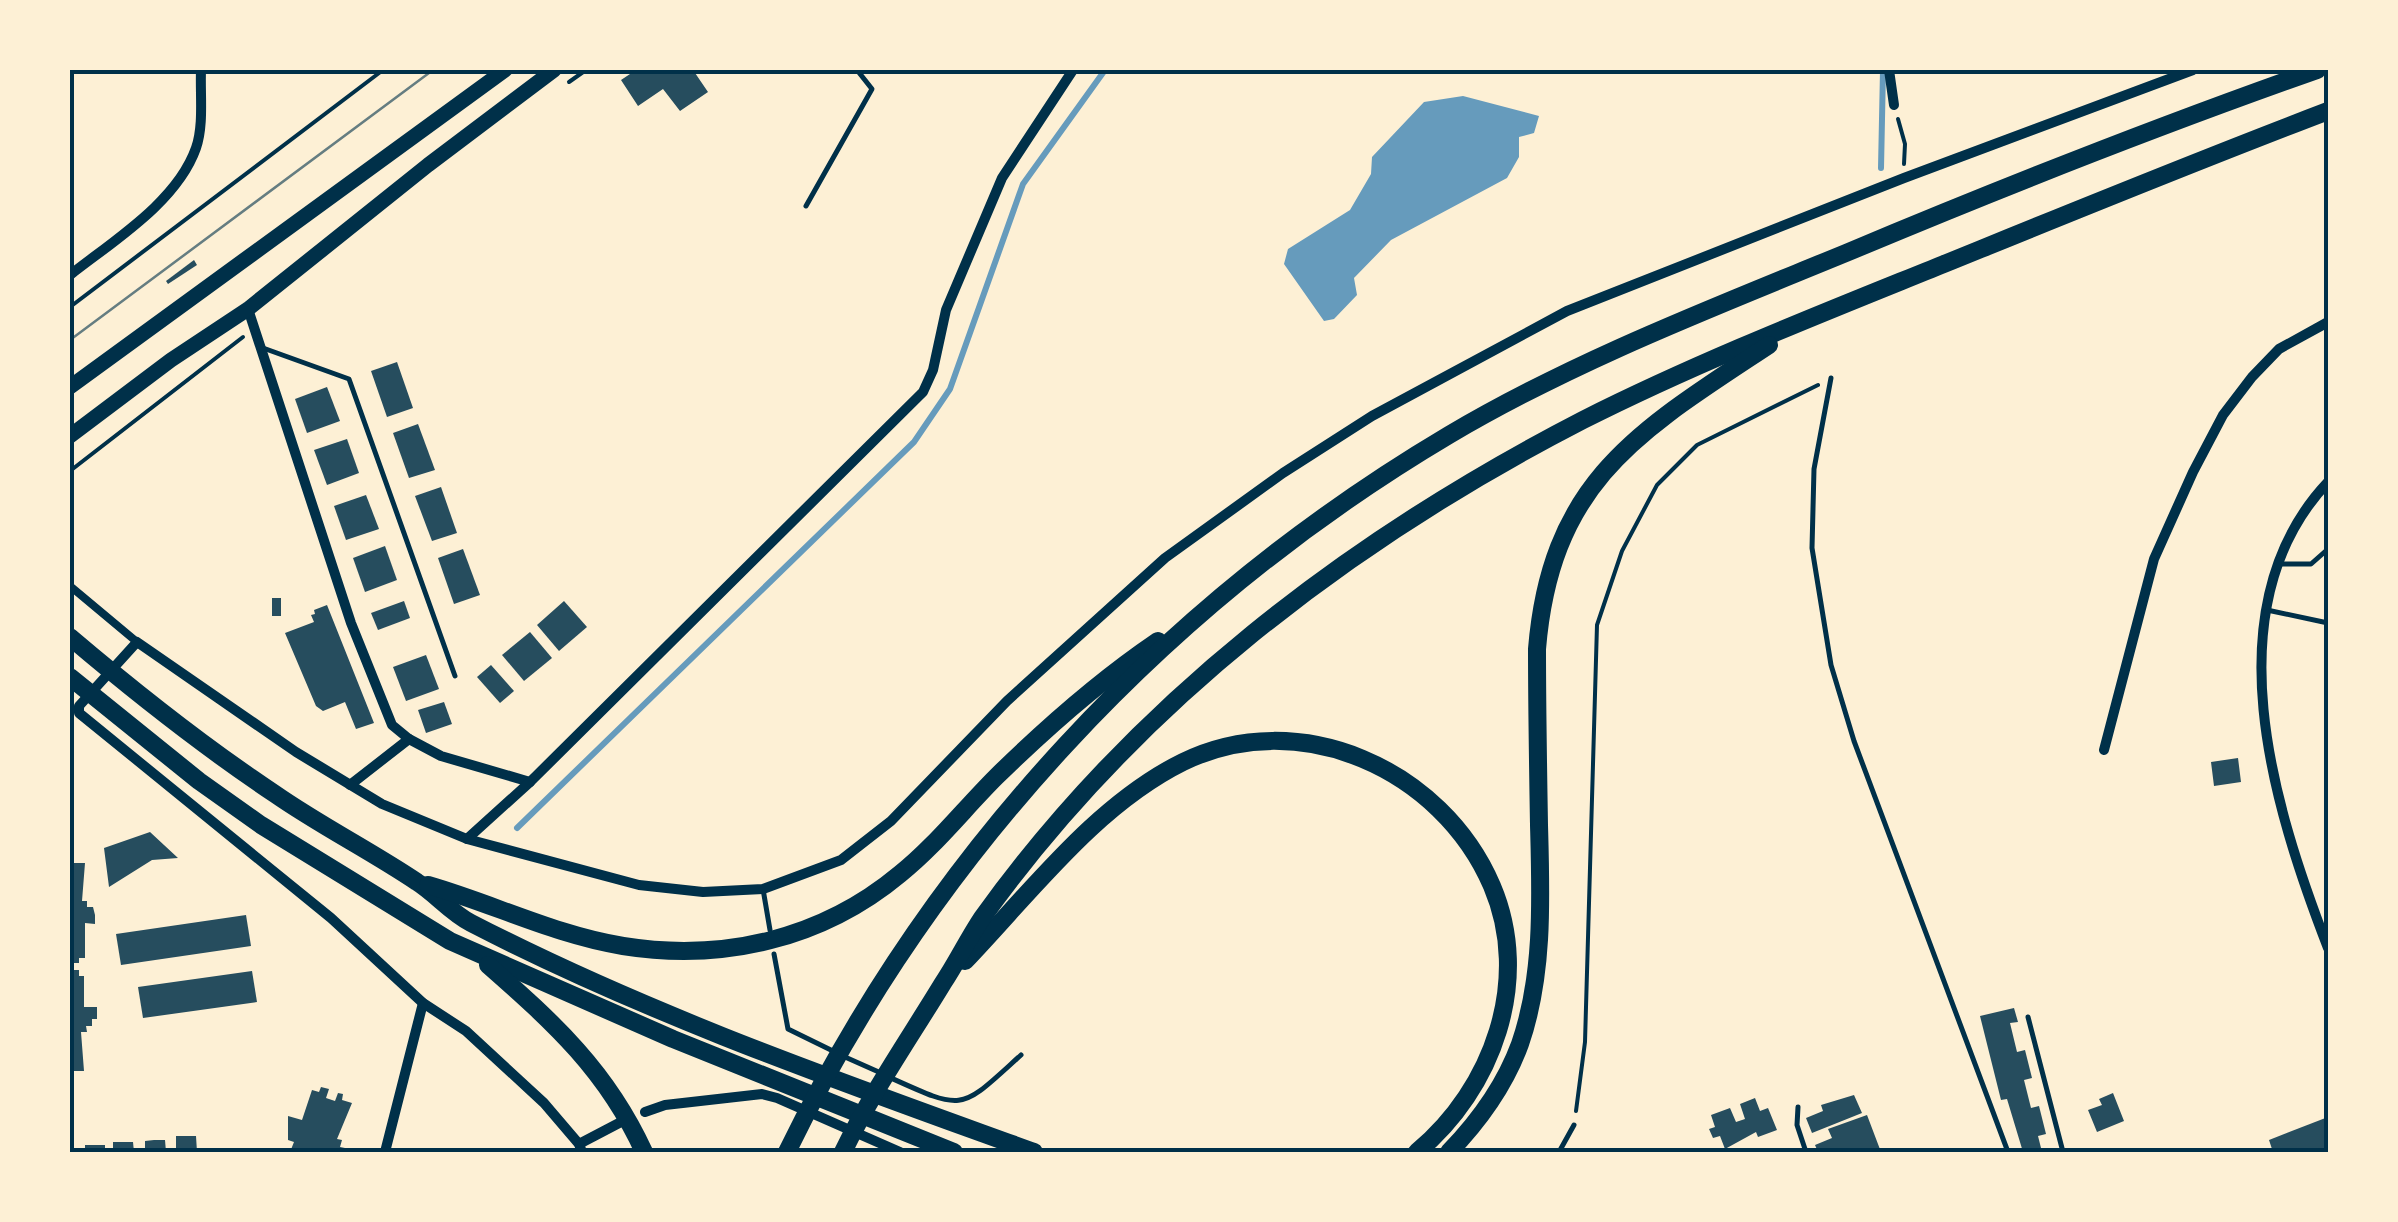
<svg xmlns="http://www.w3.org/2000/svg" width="2398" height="1222" font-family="'Open Sans',sans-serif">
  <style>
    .water { fill: #669bbc }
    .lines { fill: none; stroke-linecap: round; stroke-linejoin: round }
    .stream { stroke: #669bbc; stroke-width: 6 }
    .building { fill: #264d5e }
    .path { stroke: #003049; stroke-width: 4 }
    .service { stroke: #003049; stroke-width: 5 }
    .pedestrian { stroke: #003049; stroke-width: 8 }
    .minor { stroke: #003049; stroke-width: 10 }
    .primary { stroke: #003049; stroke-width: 15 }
    .motorway { stroke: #003049; stroke-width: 18 }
    .tram { stroke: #657d81; stroke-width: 2.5 }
    .neatline { fill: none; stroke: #003049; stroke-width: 4 }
  </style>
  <rect width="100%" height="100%" fill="#fdf0d5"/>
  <path class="water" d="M 1463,96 L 1539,116 L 1534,133 L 1519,137 L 1519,157 L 1507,178 L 1391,240 L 1354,278 L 1357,295 L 1334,319 L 1324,321 L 1284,264 L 1288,249 L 1350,210 L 1371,174 L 1372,157 L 1424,102 Z"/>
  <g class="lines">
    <g class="stream">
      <path d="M 1881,168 L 1883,70"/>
      <path d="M 517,828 L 914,442 L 950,389 L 1023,184 L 1105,70"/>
    </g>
  </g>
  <g class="building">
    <path d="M 636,70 L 693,70 L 708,92 L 680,111 L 663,89 L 638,106 L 621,80 Z"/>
    <path d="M 194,260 L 197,265 L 168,284 L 166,281 Z"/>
    <path d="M 397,362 L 413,408 L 387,417 L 371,371 Z"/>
    <path d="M 327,387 L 340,421 L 307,433 L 295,399 Z"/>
    <path d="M 418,424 L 435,470 L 409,478 L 393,433 Z"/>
    <path d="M 347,439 L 359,473 L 327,485 L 314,450 Z"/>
    <path d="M 441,487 L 457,533 L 432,541 L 415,496 Z"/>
    <path d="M 366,495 L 379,529 L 346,540 L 334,506 Z"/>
    <path d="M 385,546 L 397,580 L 365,592 L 353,558 Z"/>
    <path d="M 463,549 L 480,595 L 454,604 L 438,558 Z"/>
    <rect x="272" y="598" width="9" height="18"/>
    <path d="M 404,601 L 410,618 L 378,630 L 371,613 Z"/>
    <path d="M 564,601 L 587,627 L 559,651 L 537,625 Z"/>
    <path d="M 327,605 L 374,723 L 356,729 L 345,702 L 323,711 L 316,706 L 285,633 L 314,622 L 311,615 L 315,614 L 314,610 Z"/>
    <path d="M 530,632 L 552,658 L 524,681 L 502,655 Z"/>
    <path d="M 426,655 L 439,689 L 406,701 L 393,667 Z"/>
    <path d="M 491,665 L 514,691 L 500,703 L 477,677 Z"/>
    <path d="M 444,702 L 452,724 L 426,733 L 418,710 Z"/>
    <path d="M 2238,758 L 2241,782 L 2214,786 L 2211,762 Z"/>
    <path d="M 150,832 L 178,858 L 152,860 L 109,887 L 104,848 Z"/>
    <path d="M 70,857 L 74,857 L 74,863 L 85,863 L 82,901 L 87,901 L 87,907 L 93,907 L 95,915 L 95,924 L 85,923 L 85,958 L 79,958 L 79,963 L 70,963 Z"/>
    <path d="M 246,915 L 251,946 L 121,965 L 116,934 Z"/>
    <path d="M 70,970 L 79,970 L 79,976 L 84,976 L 84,1007 L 97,1007 L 97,1019 L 92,1019 L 92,1026 L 86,1026 L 87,1032 L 81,1032 L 84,1071 L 70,1071 Z"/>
    <path d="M 252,971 L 257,1002 L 143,1018 L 138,987 Z"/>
    <path d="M 2014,1008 L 2018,1022 L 2010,1023 L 2017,1052 L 2025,1050 L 2032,1078 L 2024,1080 L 2031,1108 L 2039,1106 L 2046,1134 L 2038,1136 L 2042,1152 L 2023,1152 L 2007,1099 L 2001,1100 L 1980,1016 Z"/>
    <path d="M 321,1087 L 329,1089 L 326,1098 L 335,1101 L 338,1093 L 343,1094 L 342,1100 L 352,1103 L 337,1139 L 342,1140 L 340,1147 L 345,1148 L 344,1152 L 290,1152 L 294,1142 L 288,1140 L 288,1116 L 302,1120 L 312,1090 L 319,1092 Z"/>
    <path d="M 2113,1093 L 2124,1121 L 2097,1132 L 2088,1110 L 2102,1105 L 2099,1099 Z"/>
    <path d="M 1854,1095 L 1862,1113 L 1812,1133 L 1806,1118 L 1823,1111 L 1821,1105 Z"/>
    <path d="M 1755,1098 L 1760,1111 L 1768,1108 L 1777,1130 L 1758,1137 L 1756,1132 L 1725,1149 L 1720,1136 L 1713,1138 L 1709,1129 L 1715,1127 L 1711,1115 L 1730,1108 L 1736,1122 L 1745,1119 L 1740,1104 Z"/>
    <path d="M 1867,1115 L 1881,1152 L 1818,1152 L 1815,1145 L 1832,1138 L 1828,1129 Z"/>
    <path d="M 2328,1117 L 2328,1152 L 2273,1152 L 2269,1140 Z"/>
    <path d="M 176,1136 L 196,1136 L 197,1152 L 176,1152 Z"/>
    <path d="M 154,1140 L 165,1140 L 166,1152 L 145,1152 L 145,1141 Z"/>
    <path d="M 113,1142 L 133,1142 L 134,1152 L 113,1152 Z"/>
    <rect x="85" y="1145" width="20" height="7"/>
  </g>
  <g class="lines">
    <g class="path">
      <path d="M 569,82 L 586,70"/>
      <path d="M 1898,119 L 1905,144 L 1904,164"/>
      <path d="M 70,307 L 383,70"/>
      <path d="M 70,471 L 243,337"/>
      <path d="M 1576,1111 L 1585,1042 L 1597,625 L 1622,551 L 1657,485 L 1697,445 L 1818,385"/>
    </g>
    <g class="service">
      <path d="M 806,206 L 872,89 L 857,70"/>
      <path d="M 263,348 L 349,379 L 455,676"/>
      <path d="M 1831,378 L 1814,469 L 1812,548 L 1831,665 L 1854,741 L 2008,1152"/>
      <path d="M 2279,564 L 2311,564 L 2328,549"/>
      <path d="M 2267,610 L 2328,623"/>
      <path d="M 763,889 L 770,930"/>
      <path d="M 774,954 L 788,1029 L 835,1052"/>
      <path d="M 2028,1017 L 2063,1152"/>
      <path d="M 845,1057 L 881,1073"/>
      <path d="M 891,1078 C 966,1112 960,1110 1021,1055"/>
      <path d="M 1798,1107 L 1797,1125 L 1806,1152"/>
      <path d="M 1559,1152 L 1574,1125"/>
    </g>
    <path class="pedestrian" d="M 70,586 L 137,642"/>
    <g class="minor">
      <path d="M 1889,70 L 1894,105"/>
      <path d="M 70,275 C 113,241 177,202 196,148 C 204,125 200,95 201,70"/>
      <path d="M 248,309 L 351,623 L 392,725 L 409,739 L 441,756 L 530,782"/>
      <path d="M 2328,482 C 2210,607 2274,808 2328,948"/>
      <path d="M 2104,750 L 2154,559 L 2193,472 L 2223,415 L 2252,377 L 2279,349 L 2328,322"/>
      <path d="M 350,785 L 409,739"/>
      <path d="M 467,839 L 530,782 L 923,392 L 933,370 L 946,310 L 1002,178 L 1073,70"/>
      <path d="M 645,1112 L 665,1105 L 762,1094 L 777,1098 L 900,1152"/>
      <path d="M 579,1144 L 621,1122"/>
      <path d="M 385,1152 L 423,1003"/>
      <path d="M 582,1152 L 579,1144 L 544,1103 L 466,1031 L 423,1003 L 331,918 L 79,713 L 79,706 L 137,642 L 296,752 L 382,804 L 467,839 L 639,885 L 703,892 L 763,889 L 841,860 L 891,821 L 1007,701 L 1165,558 L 1283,473 L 1372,416 L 1567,311 L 1904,178 L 2193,70"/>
    </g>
    <g class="primary">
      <path d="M 70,387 L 505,70"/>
      <path d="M 70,436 L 171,360 L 248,309 L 428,165 L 554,70"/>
    </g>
    <g class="motorway">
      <path d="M 70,637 C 136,693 203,746 275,794 C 321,826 371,851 417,882 C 436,894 451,913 471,923 C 651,1016 844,1083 1034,1152"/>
      <path d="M 70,677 L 199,781 L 261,825 L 450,941 L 673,1039 L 954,1152"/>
      <path d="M 428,885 C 494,904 555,935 623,946 C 723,962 822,939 900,874 C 935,846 964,809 996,777 C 1047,727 1099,681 1158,641"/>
      <path d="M 965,961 C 1031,892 1096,805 1183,762 C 1299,705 1442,769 1492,886 C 1532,980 1493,1089 1417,1152"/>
      <path d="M 488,965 C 554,1023 607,1071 644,1152"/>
      <path d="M 787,1152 C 932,854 1164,604 1449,435 C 1574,361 1712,308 1846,253 C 2001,188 2158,126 2317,70"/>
      <path d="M 843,1152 C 872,1092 909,1039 943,983 C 957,962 968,939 982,918 C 1136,703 1350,540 1583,420 C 1700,361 1823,313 1944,264 C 2072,212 2199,160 2328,111"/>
      <path d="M 1449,1152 C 1479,1121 1505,1085 1520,1044 C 1544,975 1541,897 1539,825 C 1538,766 1537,708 1537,649 C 1551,480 1639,431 1769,345"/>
    </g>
    <path class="tram" d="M 70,340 L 433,70"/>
  </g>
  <rect width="2398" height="1222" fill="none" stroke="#fdf0d5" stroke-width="145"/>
  <rect x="72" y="72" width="2254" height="1078" class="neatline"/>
</svg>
